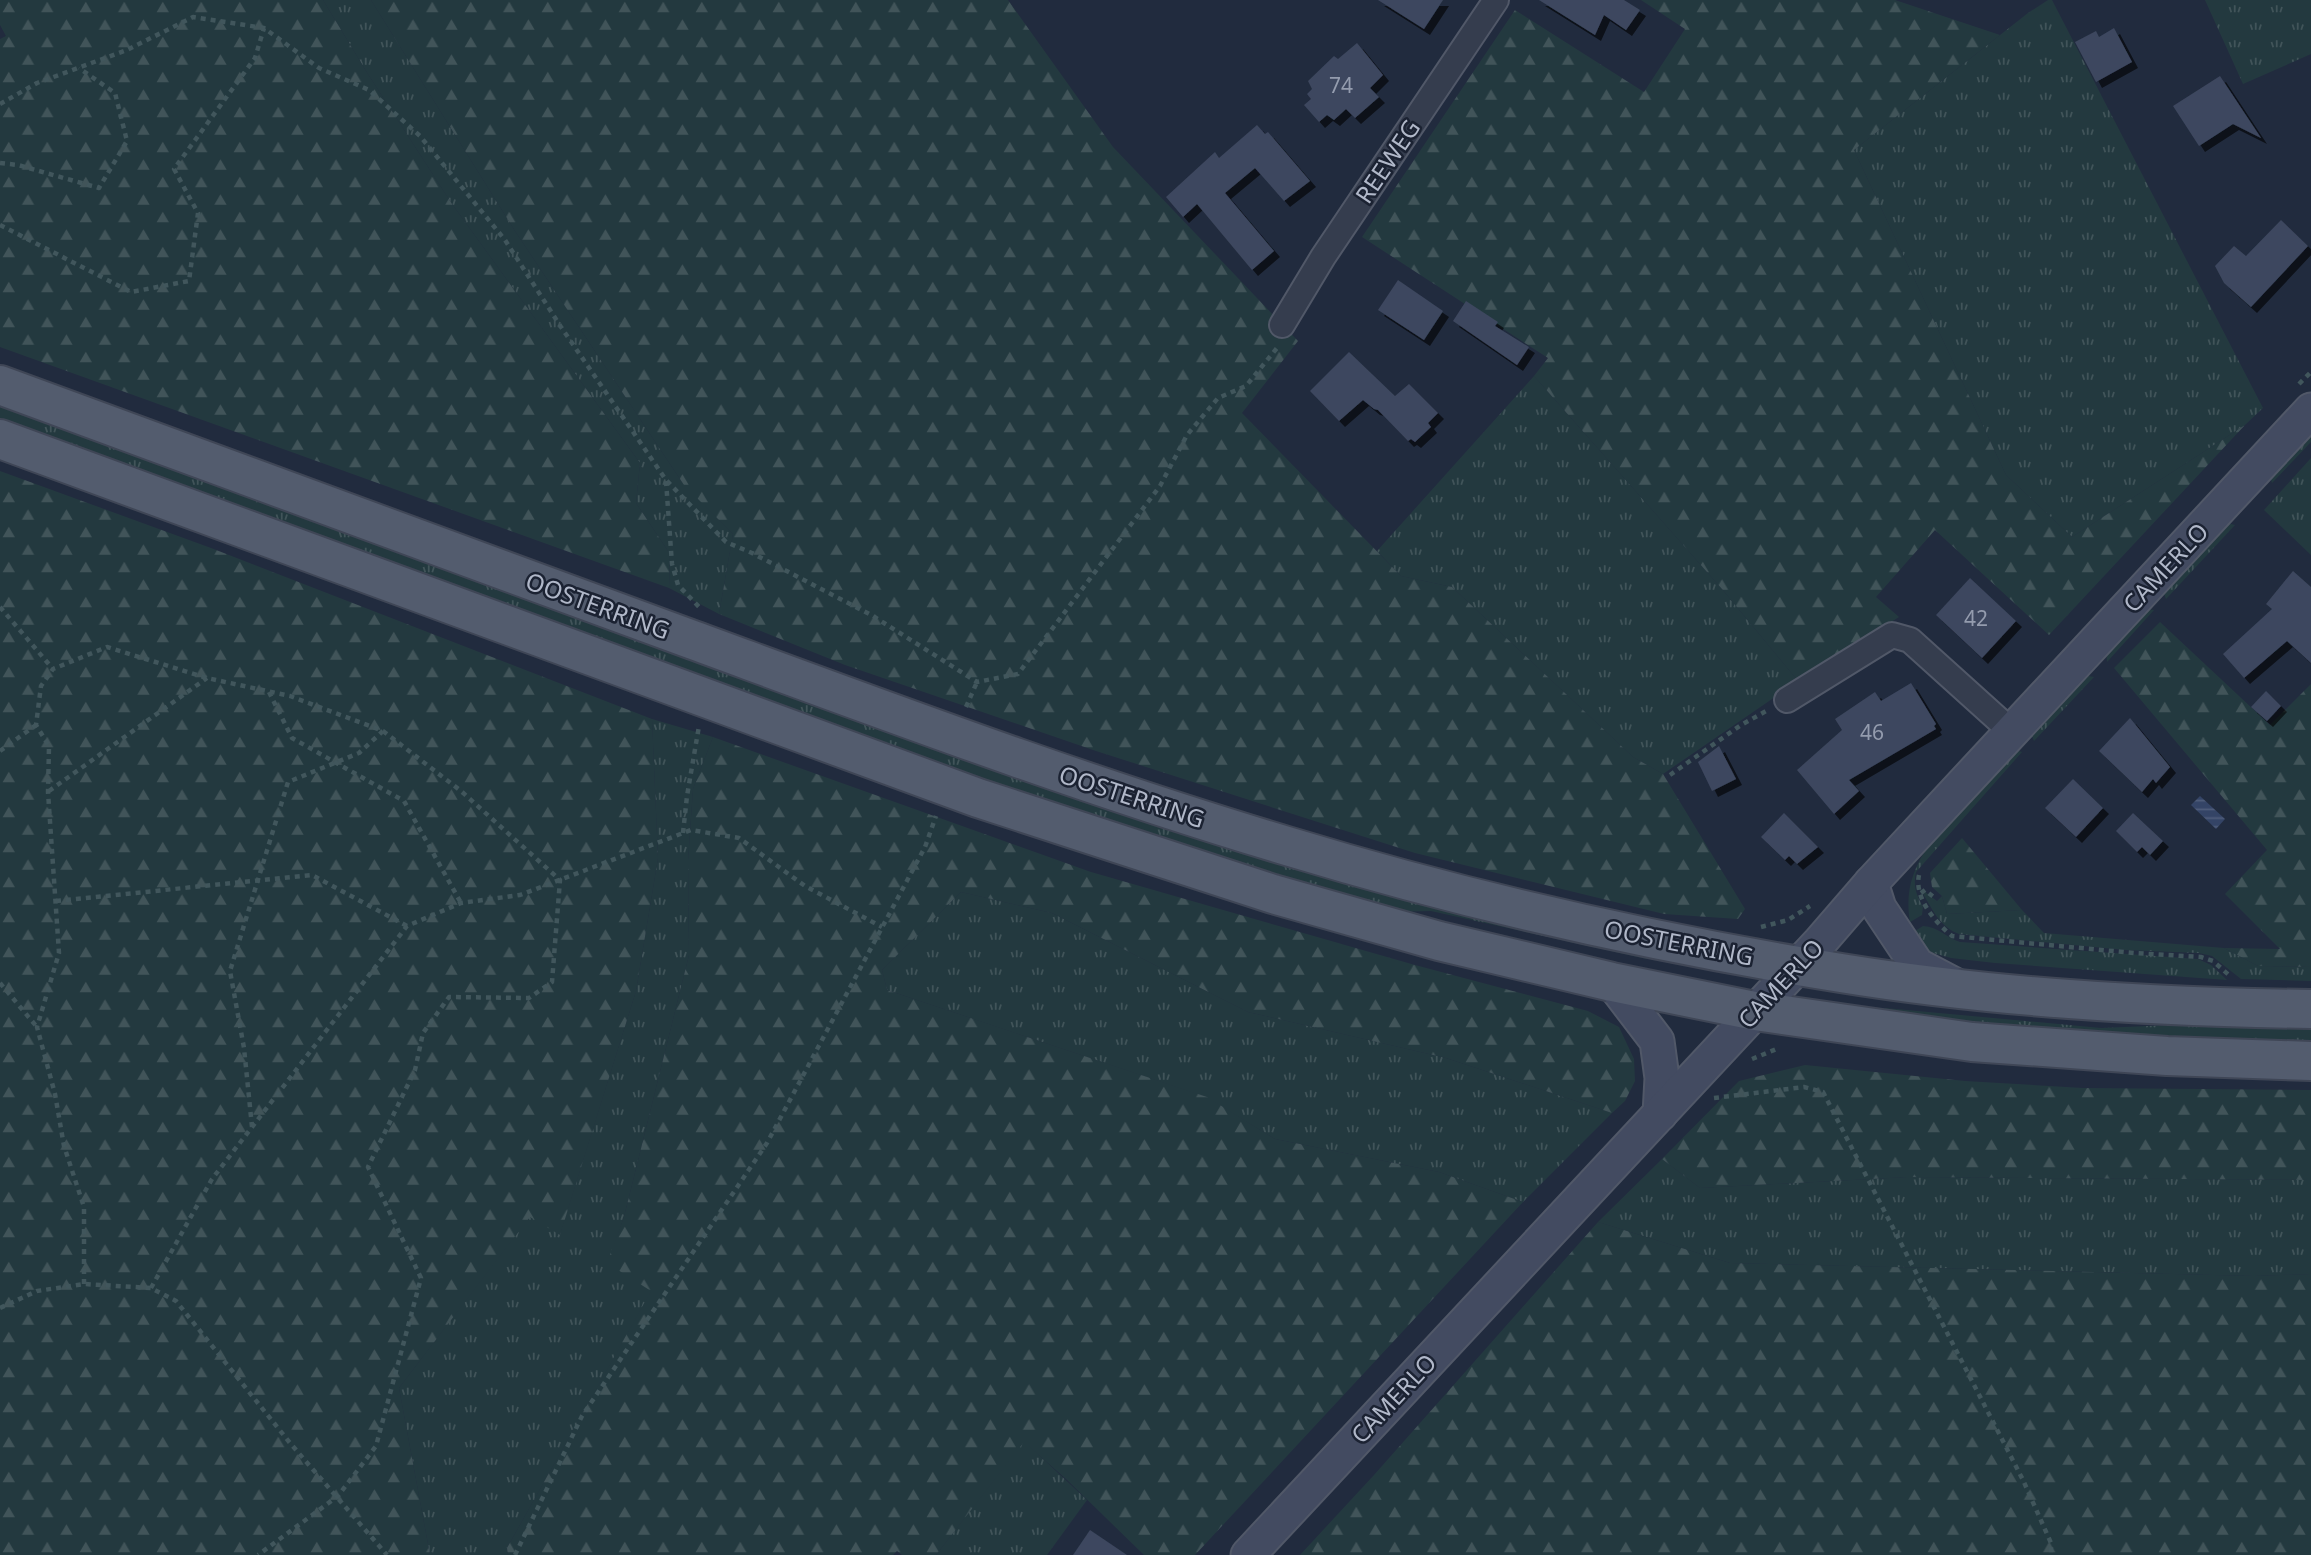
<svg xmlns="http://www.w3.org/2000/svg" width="2311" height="1555" font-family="'Noto Sans',sans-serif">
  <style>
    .grass { fill: url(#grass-tufts) }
    .forest { fill: url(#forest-firs) }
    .water { fill: url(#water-rules) }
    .building { fill: #3d475e; filter: url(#shadow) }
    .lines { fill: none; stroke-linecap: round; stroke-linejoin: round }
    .minor-casing { stroke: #515868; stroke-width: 28 }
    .secondary-casing { stroke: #515868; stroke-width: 37 }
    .primary-casing { stroke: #3f4656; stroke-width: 42 }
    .path { stroke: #41565c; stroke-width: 4.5; stroke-dasharray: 5 5; stroke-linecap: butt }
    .minor { stroke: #353d4e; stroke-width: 24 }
    .secondary { stroke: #434b61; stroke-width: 33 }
    .primary { stroke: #535c6e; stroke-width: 38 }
    .labels { text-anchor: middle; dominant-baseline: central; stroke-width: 5; stroke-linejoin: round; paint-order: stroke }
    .number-label { font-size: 21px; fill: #949cae }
    .street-label { font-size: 24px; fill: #b1b8c9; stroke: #1b2232 }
  </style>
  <defs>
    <pattern id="grass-tufts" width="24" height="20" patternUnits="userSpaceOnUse" patternTransform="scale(1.75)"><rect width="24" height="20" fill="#23393f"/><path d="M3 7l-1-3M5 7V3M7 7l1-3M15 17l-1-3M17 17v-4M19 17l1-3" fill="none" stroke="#415459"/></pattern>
    <pattern id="forest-firs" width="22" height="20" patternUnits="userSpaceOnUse" patternTransform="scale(1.75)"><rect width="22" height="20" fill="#23393f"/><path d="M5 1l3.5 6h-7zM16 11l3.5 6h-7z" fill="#415459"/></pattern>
    <pattern id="water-rules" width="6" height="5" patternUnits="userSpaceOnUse" patternTransform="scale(1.75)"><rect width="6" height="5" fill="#344466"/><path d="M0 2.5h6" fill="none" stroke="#4f5d7b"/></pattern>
    <filter id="shadow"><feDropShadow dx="6" dy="6" stdDeviation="0" flood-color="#0009"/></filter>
  </defs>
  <rect width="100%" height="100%" fill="#212b3e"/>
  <g class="grass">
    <path d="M 323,0 L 371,0 L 515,231 L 682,482 L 733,534 L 719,614 L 669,588 L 670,554 L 636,503 L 640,463 L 452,204 L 366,71 Z"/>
    <path d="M 2048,0 L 2052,0 L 2263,408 L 2245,425 L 2072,537 L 2006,475 L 1854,150 L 2028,13 Z"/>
    <path d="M 2205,0 L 2311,0 L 2311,54 L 2243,84 Z"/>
    <path d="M 1534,376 L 1722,589 L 1798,681 L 1663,774 L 1633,757 L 1452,587 L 1401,576 L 1377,551 Z"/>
    <path d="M 0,401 L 1648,951 L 1647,959 L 1431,911 L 1387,912 L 1079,818 L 0,422 Z"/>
    <path d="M 2311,426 L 2311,442 L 2272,483 L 2269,472 Z"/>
    <path d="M 2311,458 L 2311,555 L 2264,510 Z"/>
    <path d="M 2222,522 L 2235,525 L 2166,599 L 2163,591 Z"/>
    <path d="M 2141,608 L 2154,610 L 2107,662 L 2106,646 Z"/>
    <path d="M 2088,676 L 2094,677 L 2034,741 L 2029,730 L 2079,677 Z"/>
    <path d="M 652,719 L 713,737 L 693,789 L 688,861 L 689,955 L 624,1217 L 608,1263 L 652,1290 L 507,1548 L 508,1555 L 430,1555 L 399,1388 L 530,1216 L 560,1234 L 636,991 L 658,858 Z"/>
    <path d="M 2015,750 L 2022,752 L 1916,872 C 1913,886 1916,894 1923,907 L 1922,915 L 1910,922 C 1905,892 1912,871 1928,846 Z"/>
    <path d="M 961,892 L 1052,913 L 1248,1012 L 1446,1058 L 1612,1113 L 1523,1202 L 1439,1172 L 1275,1139 L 1206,1097 L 887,990 L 882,970 Z"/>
    <path d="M 1925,892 L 1937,901 L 1942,896 L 1947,914 L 2022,910 L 2044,933 L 2224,948 L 2258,966 L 2311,967 L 2311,981 L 2241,979 L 2212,956 L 2199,953 L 2125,950 L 1959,934 C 1940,927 1933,910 1923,894 Z"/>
    <path d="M 1923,926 C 1939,927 1945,937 1960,942 L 2198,959 L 2211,965 L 2227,980 L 1995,963 L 1951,958 L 1926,951 L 1915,931 Z"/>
    <path d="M 1885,1008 L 2101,1028 L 2196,1024 L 2311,1026 L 2311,1044 L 2170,1041 L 1885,1015 Z"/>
    <path d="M 1662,1159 L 1700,1188 L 1908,1177 L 2311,1180 L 2311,1274 L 2254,1276 L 1730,1263 L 1598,1222 Z"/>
    <path d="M 1024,1441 L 1087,1500 L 1047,1555 L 936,1555 Z"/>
  </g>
  <g class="forest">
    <path d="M 0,0 L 323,0 L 366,71 L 452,204 L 640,463 L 636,503 L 670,554 L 669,588 L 0,347 L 0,39 L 6,36 L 0,25 Z"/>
    <path d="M 371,0 L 1008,0 L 1113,147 L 1298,341 L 1242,413 L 1401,576 L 1452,587 L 1633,757 L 1663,774 L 1745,909 L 1738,919 L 1664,914 L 1415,853 L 1096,751 L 845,665 L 719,614 L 733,534 L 684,485 L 515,231 Z"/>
    <path d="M 1641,0 L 1895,0 L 2000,35 L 1854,150 L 2006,475 L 2072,537 L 2245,425 L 2049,635 L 1935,530 L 1876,597 L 1899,617 L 1798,681 L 1722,589 L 1534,376 L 1548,358 L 1362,237 L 1515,10 L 1644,92 L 1685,29 Z"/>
    <path d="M 0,471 L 211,548 L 652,719 L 658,858 L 636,991 L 560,1235 L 530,1217 L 399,1388 L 430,1555 L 0,1555 Z"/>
    <path d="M 2160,622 L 2270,725 L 2311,684 L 2311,967 L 2258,966 L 2224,948 L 2280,949 L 2225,894 L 2267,850 L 2114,668 Z"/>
    <path d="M 713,737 L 1091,872 L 1415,965 L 1588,1011 L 1619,1027 L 1634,1059 L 1635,1081 L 1625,1101 L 1612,1113 L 1446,1058 L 1248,1012 L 1052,913 L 961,892 L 882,970 L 887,990 L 1207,1097 L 1275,1139 L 1439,1172 L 1523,1202 L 1195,1555 L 1144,1555 L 1066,1479 L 1024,1442 L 936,1555 L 902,1555 L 897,1551 L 893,1555 L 508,1555 L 507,1548 L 651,1291 L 607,1263 L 624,1217 L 689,955 L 688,861 L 693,789 Z"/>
    <path d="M 1962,838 L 2022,910 L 1947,914 L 1942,896 L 1932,887 L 1930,873 Z"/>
    <path d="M 1805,1065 L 1965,1081 L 2083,1088 L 2311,1090 L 2311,1180 L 1908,1177 L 1700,1188 L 1662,1159 L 1739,1081 Z"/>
    <path d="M 1598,1222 L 1730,1263 L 2254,1276 L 2311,1274 L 2311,1555 L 1300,1555 L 1374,1475 Z"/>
  </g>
  <path class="water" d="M 2200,796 L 2225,819 L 2216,829 L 2191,805 Z"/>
  <g class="building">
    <path d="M 1378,0 L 1443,0 L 1424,29 Z"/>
    <path d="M 1539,0 L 1624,0 L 1640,10 L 1626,30 L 1604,15 L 1595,35 Z"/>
    <path d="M 2114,28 L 2132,62 L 2096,82 L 2075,42 L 2096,31 L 2099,37 Z"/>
    <path d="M 1357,43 L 1383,75 L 1370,88 L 1379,97 L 1355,118 L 1346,109 L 1334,120 L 1327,115 L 1319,122 L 1304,105 L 1311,99 L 1307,94 L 1312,89 L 1308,81 L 1334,56 L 1338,59 Z"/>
    <path d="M 2220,76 L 2261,138 L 2233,124 L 2199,146 L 2173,106 Z"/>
    <path d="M 1257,125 L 1265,134 L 1268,132 L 1310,181 L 1284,201 L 1255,168 L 1225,193 L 1274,251 L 1252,270 L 1197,204 L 1183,217 L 1166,197 L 1215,152 L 1219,158 Z"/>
    <path d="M 2281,220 L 2308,246 L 2251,307 L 2224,283 L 2215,266 L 2234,246 L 2246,256 Z"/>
    <path d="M 1398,280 L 1443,311 L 1424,340 L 1378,310 Z"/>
    <path d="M 1466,301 L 1498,322 L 1495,326 L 1529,347 L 1517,365 L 1453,321 Z"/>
    <path d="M 1349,352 L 1395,396 L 1409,384 L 1438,413 L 1428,423 L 1431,427 L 1415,442 L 1411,439 L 1408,441 L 1378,410 L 1374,409 L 1363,400 L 1339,421 L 1310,391 Z"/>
    <path d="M 2293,571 L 2311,587 L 2311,663 L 2287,641 L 2244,678 L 2223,654 L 2272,609 L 2266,604 Z"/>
    <path d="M 1970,578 L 2016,621 L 1982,658 L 1936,615 Z"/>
    <path d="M 1911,683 L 1936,724 L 1934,726 L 1936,729 L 1849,780 L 1859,791 L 1834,814 L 1797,770 L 1842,730 L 1835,719 L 1875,692 L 1881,701 Z"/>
    <path d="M 2266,691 L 2281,706 L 2267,721 L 2251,707 Z"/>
    <path d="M 2130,718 L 2170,767 L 2156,783 L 2153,779 L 2142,792 L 2099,751 Z"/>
    <path d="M 1719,746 L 1736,779 L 1712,791 L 1698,762 Z"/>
    <path d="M 2073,779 L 2103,808 L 2076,837 L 2045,808 Z"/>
    <path d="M 1784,813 L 1818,847 L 1797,864 L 1789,856 L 1785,860 L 1761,837 Z"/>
    <path d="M 2133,813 L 2163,841 L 2150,855 L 2142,847 L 2137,852 L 2116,831 Z"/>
    <path d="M 1090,1530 L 1127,1555 L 1073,1555 Z"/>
  </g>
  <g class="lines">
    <defs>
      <g id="minor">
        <path d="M 1282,325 L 1323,257 L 1496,0"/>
        <path d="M 1787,700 L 1892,635 L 1910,640 L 2012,732"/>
      </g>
      <g id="secondary">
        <path d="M 1871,883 L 1879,908 L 1917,965 L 1955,985"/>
        <path d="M 1612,982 L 1657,1041 L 1662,1078 L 1660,1114"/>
        <path d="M 1248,1555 L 1820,942 L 1871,883 L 2311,410"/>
      </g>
      <g id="primary">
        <path d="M 0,385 C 231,470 462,555 693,640 C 889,712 1086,786 1287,846 C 1468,901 1654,943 1841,973 C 1995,998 2155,1007 2311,1009"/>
        <path d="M 0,439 L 978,798 L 1273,894 L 1439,941 L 1612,982 L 1755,1011 L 1972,1042 L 2167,1056 L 2311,1061"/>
      </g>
    </defs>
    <use href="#minor" class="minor-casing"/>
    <use href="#secondary" class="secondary-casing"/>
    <use href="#primary" class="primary-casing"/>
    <g class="path">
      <path d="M 0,104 L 37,83 L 127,50 L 193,17 L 264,28 L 319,68 L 369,90 L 420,136 L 505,240 L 561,327 L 666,480 L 726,542 L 752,553 L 873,616 L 977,682 L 1018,674 L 1160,486 L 1187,435 L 1218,398 L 1246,386 L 1277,348"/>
      <path d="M 0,163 L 18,165 L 99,188 L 127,141 L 115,93 L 79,68"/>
      <path d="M 0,225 L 131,292 L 189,281 L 198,213 L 174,169 L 255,58 L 264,28"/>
      <path d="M 2299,384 L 2311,372"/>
      <path d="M 666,481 L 672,564 L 678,585 L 701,609"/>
      <path d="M 0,607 L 53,669"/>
      <path d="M 269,692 L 292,738 L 404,801 L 461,903"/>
      <path d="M 966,707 L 977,682"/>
      <path d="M 0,751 L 36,725"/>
      <path d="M 1670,775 L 1741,725 L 1768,710"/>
      <path d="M 49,791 L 207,678"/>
      <path d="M 683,833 L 687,796 L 699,726"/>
      <path d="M 1919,875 C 1914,898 1935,922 1952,936 L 2134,953 L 2201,957 L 2213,961 L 2230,976"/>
      <path d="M 1921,893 L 1925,890 L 1936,899"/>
      <path d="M 56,901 L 312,875 L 407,926"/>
      <path d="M 1761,927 L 1788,920 L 1810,906"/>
      <path d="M 0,983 L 37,1027"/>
      <path d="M 1752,1059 L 1779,1048"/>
      <path d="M 1714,1098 L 1804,1087 L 1823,1092 L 2023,1480 L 2051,1543 L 2051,1555"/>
      <path d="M 252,1127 L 244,1048 L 230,971 L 288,782 L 359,753 L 383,731"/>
      <path d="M 84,1284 L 84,1207 L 64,1146 L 55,1094 L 37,1027 L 59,953 L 48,792 L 49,746 L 36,725 L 41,686 L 53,669 L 107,647 L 207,678 L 290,696 L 383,731 L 461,791 L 560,880 L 552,982 L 529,998 L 449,997 L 423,1033 L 415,1070 L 368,1167 L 421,1278 L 376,1446 L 338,1496 L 258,1555"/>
      <path d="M 151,1288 L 212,1179 L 407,926 L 461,903 L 520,895 L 691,830 L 739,838 L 805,886 L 882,927"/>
      <path d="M 0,1308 L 37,1291 L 84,1284 L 151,1288 L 176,1301 L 290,1443 L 387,1555"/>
      <path d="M 515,1555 L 582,1416 L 767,1143 L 925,847 L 936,816"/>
    </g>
    <use href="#minor" class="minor"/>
    <use href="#secondary" class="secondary"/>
    <use href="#primary" class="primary"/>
  </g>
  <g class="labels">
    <g class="number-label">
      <text x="1341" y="85">74</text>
      <text x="1976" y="618">42</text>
      <text x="1872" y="732">46</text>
    </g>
    <g class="street-label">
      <text transform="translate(1387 161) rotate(-56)">REEWEG</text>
      <text transform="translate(2165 567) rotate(-47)">CAMERLO</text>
      <text transform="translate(598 605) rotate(20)">OOSTERRING</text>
      <text transform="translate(1132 796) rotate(18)">OOSTERRING</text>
      <text transform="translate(1679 942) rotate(11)">OOSTERRING</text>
      <text transform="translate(1780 983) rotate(-47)">CAMERLO</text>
      <text transform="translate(1393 1398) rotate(-47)">CAMERLO</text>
    </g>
  </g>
</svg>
